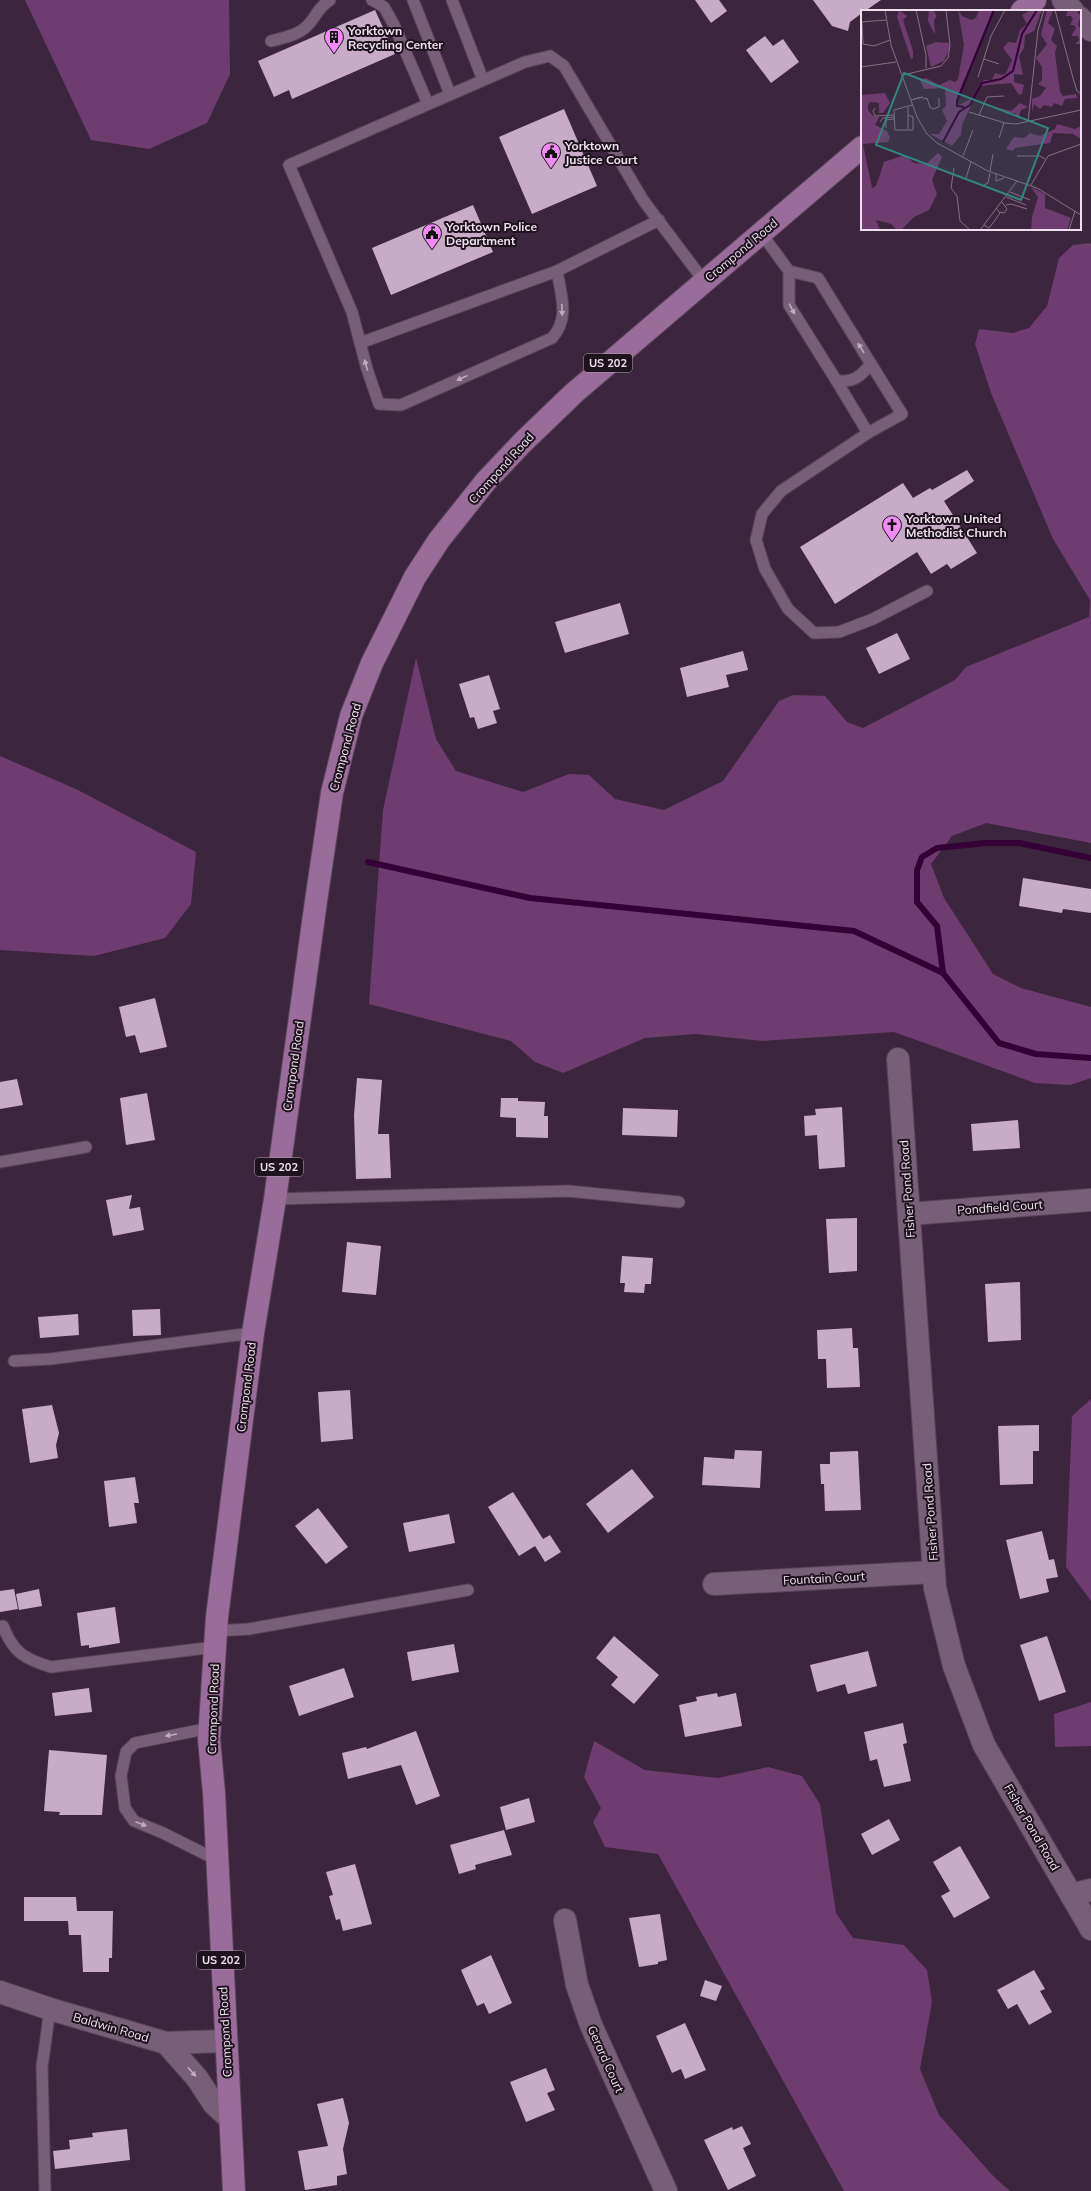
<svg xmlns="http://www.w3.org/2000/svg" width="1091" height="2191" font-family="Mulish,sans-serif">
  <style>
    .green { fill: #6e3c6f }
    .lines { fill: none; stroke-linecap: round; stroke-linejoin: round }
    .stream { stroke: #350038; stroke-width: 6 }
    .building { fill: #c8acc7 }
    .service-casing { stroke: #584558; stroke-width: 13 }
    .minor-casing { stroke: #584558; stroke-width: 24 }
    .tertiary-casing { stroke: #584558; stroke-width: 24 }
    .trunk-casing { stroke: #584558; stroke-width: 24 }
    .service { stroke: #785f78; stroke-width: 11 }
    .minor { stroke: #785f78; stroke-width: 22 }
    .tertiary { stroke: #785f78; stroke-width: 22 }
    .trunk { stroke: #9a6c9a; stroke-width: 22 }
    .oneway { fill: #bfacbf }
    .labels { text-anchor: middle; dominant-baseline: central; stroke-width: 4; stroke-linejoin: round; paint-order: stroke }
    .shield { fill: #1d131d; stroke: #b0a2af; stroke-width: 1 }
    .shield-label { font-size: 11px; font-weight: bold; fill: #efe0ee }
    .poi-label { font-size: 12px; font-weight: bold; fill: #efe0ee; stroke: #1d131d; text-anchor: start }
    .street-label { font-size: 12px; fill: #efe0ee; stroke: #1d131d }
    .inset-river { fill: none; stroke: #350038; stroke-width: 2 }
    .inset-road { fill: none; stroke: #847084; stroke-width: 1 }
    .view { fill: #318681; fill-opacity: 0.15; stroke: #318681; stroke-width: 2 }
    .inset-edge { fill: none; stroke: #efe0ee; stroke-width: 2 }
  </style>
  <rect width="100%" height="100%" fill="#3c263d"/>
  <g class="green">
    <path d="M 25,0 L 229,0 L 230,74 L 207,123 L 149,149 L 91,140 Z"/>
    <path d="M 1089,243 L 1091,244 L 1091,843 L 986,823 L 952,836 L 931,864 L 944,898 L 993,974 L 1021,988 L 1091,1007 L 1091,1078 L 1070,1085 L 1035,1083 L 894,1032 L 762,1041 L 696,1034 L 645,1038 L 563,1073 L 535,1062 L 511,1041 L 369,1004 L 383,810 L 416,658 L 436,739 L 456,771 L 523,792 L 569,774 L 589,775 L 615,799 L 664,810 L 723,781 L 779,701 L 793,695 L 825,696 L 847,722 L 863,728 L 955,680 L 966,667 L 1089,617 L 1090,600 L 1053,539 L 991,393 L 975,344 L 979,329 L 1013,333 L 1029,328 L 1047,306 L 1059,258 L 1073,245 Z"/>
    <path d="M 0,756 L 76,789 L 196,852 L 191,904 L 165,938 L 94,956 L 0,950 Z"/>
    <path d="M 1091,1399 L 1091,1601 L 1066,1567 L 1072,1416 Z"/>
    <path d="M 1091,1702 L 1091,1746 L 1055,1747 L 1054,1714 Z"/>
    <path d="M 594,1741 L 645,1770 L 718,1778 L 768,1767 L 802,1776 L 820,1804 L 836,1913 L 853,1938 L 904,1945 L 927,1970 L 932,2002 L 920,2069 L 939,2115 L 995,2178 L 1010,2191 L 844,2191 L 658,1854 L 605,1847 L 593,1822 L 601,1808 L 584,1777 Z"/>
  </g>
  <g class="lines">
    <g class="stream">
      <path d="M 368,862 L 530,898 L 854,931 L 943,973 L 999,1043 L 1036,1054 L 1091,1058"/>
      <path d="M 943,973 L 937,926 L 917,902 L 917,870 L 922,857 L 937,848 L 986,843 L 1019,843 L 1091,858"/>
    </g>
  </g>
  <g class="building">
    <path d="M 695,0 L 719,0 L 727,11 L 711,23 Z"/>
    <path d="M 813,0 L 881,0 L 865,11 L 862,11 L 862,13 L 850,22 L 848,31 L 832,26 Z"/>
    <path d="M 375,10 L 395,54 L 292,99 L 289,90 L 274,97 L 258,61 Z"/>
    <path d="M 765,36 L 773,46 L 783,39 L 799,62 L 771,83 L 746,50 Z"/>
    <path d="M 564,109 L 597,186 L 532,214 L 499,137 Z"/>
    <path d="M 473,205 L 493,252 L 391,295 L 372,248 Z"/>
    <path d="M 967,470 L 974,481 L 944,501 L 977,553 L 951,569 L 947,564 L 931,574 L 917,552 L 835,604 L 800,547 L 903,483 L 913,498 L 930,488 L 932,490 Z"/>
    <path d="M 620,603 L 629,634 L 565,653 L 555,622 Z"/>
    <path d="M 897,633 L 910,659 L 879,674 L 866,648 Z"/>
    <path d="M 743,651 L 748,670 L 726,675 L 729,687 L 687,697 L 680,668 Z"/>
    <path d="M 489,675 L 500,709 L 493,711 L 497,723 L 478,729 L 474,717 L 470,718 L 459,684 Z"/>
    <path d="M 1023,878 L 1091,889 L 1091,913 L 1063,909 L 1062,913 L 1019,906 Z"/>
    <path d="M 155,998 L 167,1047 L 140,1053 L 135,1035 L 126,1037 L 119,1007 Z"/>
    <path d="M 357,1078 L 382,1080 L 378,1134 L 389,1134 L 391,1178 L 356,1179 L 354,1115 Z"/>
    <path d="M 17,1079 L 23,1105 L 0,1109 L 0,1082 Z"/>
    <path d="M 147,1093 L 155,1140 L 126,1145 L 120,1098 Z"/>
    <path d="M 501,1098 L 518,1098 L 518,1101 L 545,1102 L 544,1116 L 548,1116 L 548,1138 L 516,1137 L 516,1118 L 500,1117 Z"/>
    <path d="M 842,1107 L 845,1167 L 819,1169 L 817,1135 L 805,1136 L 804,1116 L 816,1115 L 815,1109 Z"/>
    <path d="M 623,1108 L 678,1110 L 677,1137 L 622,1135 Z"/>
    <path d="M 1018,1120 L 1020,1148 L 973,1151 L 971,1124 Z"/>
    <path d="M 132,1195 L 129,1209 L 140,1207 L 144,1230 L 113,1236 L 106,1200 Z"/>
    <path d="M 857,1218 L 857,1271 L 829,1273 L 826,1219 Z"/>
    <path d="M 347,1242 L 381,1246 L 376,1295 L 342,1292 Z"/>
    <path d="M 622,1256 L 653,1258 L 651,1284 L 645,1284 L 644,1293 L 624,1292 L 625,1283 L 620,1283 Z"/>
    <path d="M 1020,1282 L 1021,1340 L 988,1342 L 985,1284 Z"/>
    <path d="M 160,1309 L 161,1335 L 133,1336 L 132,1310 Z"/>
    <path d="M 78,1314 L 79,1335 L 40,1338 L 38,1317 Z"/>
    <path d="M 852,1328 L 853,1348 L 858,1348 L 860,1387 L 827,1388 L 826,1359 L 818,1359 L 817,1330 Z"/>
    <path d="M 350,1390 L 353,1439 L 321,1442 L 318,1392 Z"/>
    <path d="M 52,1405 L 59,1433 L 56,1445 L 58,1458 L 30,1463 L 22,1409 Z"/>
    <path d="M 1039,1425 L 1039,1451 L 1033,1451 L 1033,1484 L 1000,1485 L 998,1426 Z"/>
    <path d="M 735,1450 L 762,1451 L 760,1488 L 702,1485 L 704,1457 L 734,1459 Z"/>
    <path d="M 858,1451 L 861,1510 L 825,1511 L 824,1484 L 821,1484 L 820,1464 L 830,1464 L 830,1452 Z"/>
    <path d="M 632,1469 L 654,1497 L 608,1533 L 586,1504 Z"/>
    <path d="M 135,1477 L 139,1503 L 134,1503 L 137,1523 L 109,1527 L 104,1481 Z"/>
    <path d="M 513,1492 L 543,1539 L 550,1535 L 561,1552 L 545,1562 L 535,1546 L 519,1556 L 488,1507 Z"/>
    <path d="M 318,1508 L 348,1547 L 326,1564 L 295,1526 Z"/>
    <path d="M 449,1514 L 455,1543 L 409,1552 L 403,1523 Z"/>
    <path d="M 1042,1531 L 1049,1560 L 1054,1559 L 1058,1577 L 1046,1579 L 1049,1592 L 1020,1599 L 1006,1540 Z"/>
    <path d="M 14,1589 L 18,1609 L 0,1612 L 0,1591 Z"/>
    <path d="M 39,1589 L 42,1606 L 19,1610 L 16,1594 Z"/>
    <path d="M 115,1607 L 120,1643 L 89,1648 L 89,1645 L 81,1646 L 77,1613 Z"/>
    <path d="M 614,1636 L 659,1675 L 634,1704 L 611,1685 L 618,1677 L 596,1658 Z"/>
    <path d="M 1047,1636 L 1066,1692 L 1039,1701 L 1020,1645 Z"/>
    <path d="M 454,1644 L 459,1672 L 412,1681 L 407,1652 Z"/>
    <path d="M 868,1651 L 877,1686 L 848,1694 L 845,1684 L 817,1692 L 810,1665 Z"/>
    <path d="M 344,1668 L 354,1697 L 299,1716 L 289,1686 Z"/>
    <path d="M 89,1688 L 92,1712 L 55,1716 L 52,1693 Z"/>
    <path d="M 717,1693 L 718,1697 L 736,1693 L 742,1726 L 685,1737 L 679,1705 L 697,1701 L 696,1697 Z"/>
    <path d="M 903,1723 L 907,1743 L 903,1744 L 911,1781 L 884,1787 L 877,1759 L 870,1761 L 864,1732 Z"/>
    <path d="M 416,1731 L 440,1796 L 416,1805 L 401,1765 L 348,1779 L 342,1753 L 366,1747 L 367,1749 Z"/>
    <path d="M 49,1750 L 107,1755 L 102,1815 L 59,1815 L 60,1812 L 44,1811 Z"/>
    <path d="M 529,1798 L 535,1822 L 506,1830 L 500,1807 Z"/>
    <path d="M 889,1819 L 900,1840 L 872,1855 L 861,1834 Z"/>
    <path d="M 504,1830 L 512,1855 L 475,1865 L 476,1869 L 459,1874 L 450,1845 Z"/>
    <path d="M 960,1846 L 990,1898 L 954,1918 L 941,1896 L 950,1891 L 933,1862 Z"/>
    <path d="M 355,1864 L 372,1924 L 343,1931 L 340,1919 L 336,1920 L 329,1896 L 333,1895 L 326,1872 Z"/>
    <path d="M 24,1897 L 76,1897 L 77,1911 L 113,1911 L 112,1958 L 109,1958 L 109,1972 L 83,1972 L 81,1935 L 69,1935 L 68,1921 L 24,1921 Z"/>
    <path d="M 660,1914 L 667,1960 L 658,1962 L 658,1964 L 639,1967 L 629,1918 Z"/>
    <path d="M 491,1955 L 512,2003 L 489,2014 L 484,2003 L 477,2006 L 461,1970 Z"/>
    <path d="M 1034,1970 L 1045,1989 L 1040,1991 L 1052,2012 L 1029,2025 L 1017,2004 L 1008,2009 L 997,1990 Z"/>
    <path d="M 705,1980 L 722,1986 L 716,2001 L 700,1996 Z"/>
    <path d="M 685,2023 L 706,2070 L 685,2079 L 681,2069 L 672,2073 L 656,2036 Z"/>
    <path d="M 546,2068 L 555,2090 L 547,2093 L 555,2110 L 526,2122 L 510,2082 Z"/>
    <path d="M 343,2098 L 349,2123 L 343,2149 L 347,2174 L 337,2176 L 337,2185 L 305,2190 L 298,2151 L 328,2146 L 317,2104 Z"/>
    <path d="M 742,2126 L 751,2144 L 743,2148 L 756,2176 L 728,2190 L 704,2140 L 732,2127 L 733,2130 Z"/>
    <path d="M 127,2129 L 130,2160 L 55,2169 L 53,2151 L 70,2149 L 69,2140 L 93,2137 L 92,2133 Z"/>
  </g>
  <g class="lines">
    <defs>
      <g id="service">
        <path d="M 372,0 L 384,7 L 394,25 L 428,104"/>
        <path d="M 413,0 L 450,94"/>
        <path d="M 452,0 L 483,80"/>
        <path d="M 271,41 C 283,38 299,35 308,25 C 318,15 315,10 330,0"/>
        <path d="M 761,233 L 789,271 L 789,305 L 836,380 C 852,384 861,376 871,364 L 818,278 L 789,271"/>
        <path d="M 557,271 C 561,295 570,319 552,338 L 401,405 L 379,404 L 367,369 L 352,312 L 289,165 L 525,62 L 550,56 L 564,66 L 643,200 L 704,281"/>
        <path d="M 360,343 L 557,271 L 659,220"/>
        <path d="M 836,380 L 868,433 L 781,491 L 762,514 L 756,540 L 765,569 L 788,609 L 814,633 L 839,632 L 873,619 L 927,591"/>
        <path d="M 868,433 L 902,414 L 871,364"/>
        <path d="M 0,1162 L 86,1147"/>
        <path d="M 275,1199 L 568,1191 L 679,1202"/>
        <path d="M 14,1361 L 50,1359 L 253,1333"/>
        <path d="M 3,1626 C 13,1652 24,1659 51,1667 L 215,1647"/>
        <path d="M 216,1631 L 249,1629 L 468,1590"/>
        <path d="M 210,1728 L 135,1743 L 126,1752 L 121,1776 L 125,1808 L 134,1821 L 163,1833 L 217,1860"/>
        <path d="M 45,2191 L 42,2067 L 50,2009"/>
      </g>
      <g id="minor">
        <path d="M 1063,0 L 1073,11"/>
        <path d="M 1080,18 L 1091,30"/>
        <path d="M 898,1059 L 935,1588 L 954,1666 L 984,1745 L 1091,1929"/>
        <path d="M 909,1214 L 1091,1200"/>
        <path d="M 714,1584 L 934,1572"/>
        <path d="M 1071,1895 L 1091,1890"/>
        <path d="M 565,1920 L 577,1985 L 591,2025 L 666,2191"/>
      </g>
      <g id="tertiary">
        <path d="M 0,1992 L 50,2009 L 166,2043 L 225,2041"/>
        <path d="M 166,2043 L 197,2078 L 214,2104 L 229,2118"/>
      </g>
      <g id="trunk">
        <path d="M 1022,11 L 1035,0"/>
        <path d="M 234,2191 L 214,1793 L 209,1739 L 217,1617 L 253,1333 L 275,1199 L 316,901 L 332,793 L 351,716 L 372,663 L 415,577 L 439,540 L 486,481 L 522,443 L 574,393 L 862,147"/>
      </g>
    </defs>
    <use href="#service" class="service-casing"/>
    <use href="#minor" class="minor-casing"/>
    <use href="#tertiary" class="tertiary-casing"/>
    <use href="#trunk" class="trunk-casing"/>
    <use href="#service" class="service"/>
    <use href="#minor" class="minor"/>
    <use href="#tertiary" class="tertiary"/>
    <use href="#trunk" class="trunk"/>
  </g>
  <defs><path id="oneway-solid" d="M-6-.8H1V-3.2L6.5 0L1 3.2V.8H-6Z"/></defs>
  <g class="oneway">
    <use href="#oneway-solid" transform="translate(792 309) rotate(62)"/>
    <use href="#oneway-solid" transform="translate(562 310) rotate(88)"/>
    <use href="#oneway-solid" transform="translate(861 348) rotate(-122)"/>
    <use href="#oneway-solid" transform="translate(366 365) rotate(-106)"/>
    <use href="#oneway-solid" transform="translate(462 378) rotate(156)"/>
    <use href="#oneway-solid" transform="translate(171 1735) rotate(170)"/>
    <use href="#oneway-solid" transform="translate(141 1824) rotate(21)"/>
    <use href="#oneway-solid" transform="translate(192 2072) rotate(49)"/>
  </g>
  <defs>
    <symbol id="building-pin" viewBox="-11 -11 22 30"><path d="M0 17L-7.5 6A9.5 9.5 0 1 1 7.5 6Z" fill="#f18af4" stroke="#1d131d"/><path d="M-4-6H4V6H1V3H-1V6H-4ZM-2.5-4.3h1.7v1.8h-1.7ZM.8-4.3h1.7v1.8H.8ZM-2.5-1h1.7V.8h-1.7ZM.8-1h1.7V.8H.8Z" fill="#111"/></symbol>
    <symbol id="civic-pin" viewBox="-11 -11 22 30"><path d="M0 17L-7.5 6A9.5 9.5 0 1 1 7.5 6Z" fill="#f18af4" stroke="#1d131d"/><path d="M-.6-6.5H3V-4.5H.6V-3L4-1V1h2V6H-6V1h2V-1L-.6-3ZM-1.2 2.5V6h2.4V2.5Z" fill="#111"/></symbol>
    <symbol id="church-pin" viewBox="-11 -11 22 30"><path d="M0 17L-7.5 6A9.5 9.5 0 1 1 7.5 6Z" fill="#f18af4" stroke="#1d131d"/><path d="M-1.2-6h2.4v3.5h3.3v2.4h-3.3V6h-2.4V-.1h-3.3v-2.4h3.3Z" fill="#111"/></symbol>
  </defs>
  <g fill-rule="evenodd">
    <use href="#building-pin" x="323" y="26" width="22" height="30"/>
    <use href="#civic-pin" x="540" y="141" width="22" height="30"/>
    <use href="#civic-pin" x="421" y="222" width="22" height="30"/>
    <use href="#church-pin" x="881" y="514" width="22" height="30"/>
  </g>
  <g class="labels">
    <g class="shield">
      <rect x="584" y="354" width="48" height="18" rx="3"/>
      <rect x="255" y="1158" width="48" height="18" rx="3"/>
      <rect x="197" y="1951" width="48" height="18" rx="3"/>
    </g>
    <g class="shield-label">
      <text x="608" y="363">US 202</text>
      <text x="279" y="1167">US 202</text>
      <text x="221" y="1960">US 202</text>
    </g>
    <g class="poi-label">
      <text x="348" y="30">Yorktown<tspan x="348" dy="14">Recycling Center</tspan></text>
      <text x="565" y="145">Yorktown<tspan x="565" dy="14">Justice Court</tspan></text>
      <text x="446" y="226">Yorktown Police<tspan x="446" dy="14">Department</tspan></text>
      <text x="906" y="518">Yorktown United<tspan x="906" dy="14">Methodist Church</tspan></text>
    </g>
    <g class="street-label">
      <text transform="translate(741 250) rotate(-40)">Crompond Road</text>
      <text transform="translate(501 468) rotate(-48)">Crompond Road</text>
      <text transform="translate(345 747) rotate(-75)">Crompond Road</text>
      <text transform="translate(293 1066) rotate(-82)">Crompond Road</text>
      <text transform="translate(907 1189) rotate(-94)">Fisher Pond Road</text>
      <text transform="translate(1000 1207) rotate(-4)">Pondfield Court</text>
      <text transform="translate(246 1387) rotate(-83)">Crompond Road</text>
      <text transform="translate(930 1512) rotate(-94)">Fisher Pond Road</text>
      <text transform="translate(824 1578) rotate(-3)">Fountain Court</text>
      <text transform="translate(213 1709) rotate(-88)">Crompond Road</text>
      <text transform="translate(1032 1827) rotate(60)">Fisher Pond Road</text>
      <text transform="translate(111 2027) rotate(16)">Baldwin Road</text>
      <text transform="translate(225 2032) rotate(-93)">Crompond Road</text>
      <text transform="translate(606 2059) rotate(66)">Gerard Court</text>
    </g>
  </g>
  <g transform="translate(861 10)">
    <rect width="220" height="220" fill="#3c263d"/>
    <path d="M 38,0 L 46,6 L 42,10 L 52,41 L 52,48 L 50,49 L 36,7 ZM 68,0 L 72,0 L 76,6 L 73,10 L 74,25 L 67,11 ZM 97,0 L 101,6 L 110,10 L 115,8 L 118,0 L 132,0 L 95,90 L 98,95 L 114,87 L 101,115 L 100,125 L 91,136 L 69,124 L 78,124 L 86,111 L 81,100 L 85,96 L 84,78 L 63,79 L 59,70 L 65,68 L 78,75 L 89,70 L 94,72 L 97,69 L 103,35 ZM 170,0 L 181,0 L 173,21 L 164,25 L 163,38 L 158,46 L 162,65 L 153,64 L 153,72 L 163,75 L 161,84 L 158,85 L 150,73 L 118,76 L 123,70 L 131,70 L 134,63 L 141,65 L 145,63 L 151,50 L 142,38 L 147,32 L 155,33 L 159,20 L 166,14 L 161,5 ZM 186,0 L 192,0 L 187,13 L 194,19 L 190,30 L 196,36 L 194,43 L 199,82 L 202,86 L 215,84 L 216,88 L 204,89 L 201,96 L 193,93 L 191,97 L 183,95 L 179,99 L 173,94 L 171,102 L 171,89 L 179,86 L 185,78 L 177,74 L 181,70 L 181,57 L 175,48 L 186,34 L 180,25 ZM 207,0 L 218,0 L 216,3 L 220,5 L 217,15 L 220,20 L 220,34 L 214,34 L 218,30 L 217,26 L 210,26 L 215,18 L 213,15 L 209,15 L 212,9 L 210,6 L 205,6 ZM 75,32 L 88,33 L 88,40 L 83,51 L 70,57 L 65,36 ZM 24,83 L 29,93 L 22,103 L 18,103 L 18,93 L 9,92 L 7,95 L 7,100 L 12,106 L 18,107 L 14,115 L 26,121 L 29,128 L 27,132 L 2,134 L 11,178 L 15,176 L 23,152 L 44,145 L 53,153 L 65,154 L 77,143 L 81,147 L 71,170 L 76,184 L 68,200 L 53,207 L 41,219 L 36,220 L 30,214 L 15,210 L 19,220 L 0,220 L 0,85 ZM 159,93 L 167,97 L 160,100 L 157,109 L 154,103 L 146,104 L 135,97 L 150,101 ZM 196,114 L 214,119 L 220,116 L 220,129 L 212,124 L 192,123 L 189,133 L 154,138 L 152,141 L 145,139 L 153,127 L 163,128 L 169,123 L 179,126 L 194,119 ZM 170,177 L 184,184 L 184,198 L 210,208 L 206,220 L 170,220 L 171,207 L 177,187 Z" fill="#6e3c6f"/>
    <path class="inset-river" d="M 103,97 L 96,96 L 96,91 L 133,0M 82,132 L 98,102 L 109,95 L 121,73 L 140,69 L 152,61 L 161,24 L 176,0"/>
    <path class="inset-road" d="M 24,0 L 30,35 L 56,107 L 66,124 L 76,133 L 127,161 L 176,178 L 220,205M 55,0 L 65,45 L 65,58M 194,0 L 212,68 L 216,81 L 220,84M 0,12 L 25,10M 1,12 L 2,34 L 13,36 L 29,30M 123,49 L 138,54M 0,57 L 35,52M 42,65 L 80,56 L 87,48 L 89,35 L 85,0M 117,67 L 130,26 L 144,0M 62,89 L 66,88 L 69,97 L 72,99 L 78,97 L 78,88M 50,90 L 62,87 L 53,89M 47,97 L 47,119M 14,98 L 12,101 L 14,106 L 33,105M 108,102 L 144,113 L 155,114 L 220,100M 47,105 L 52,107 L 52,120 L 34,120 L 33,100 L 51,95M 118,105 L 126,87 L 143,86M 19,112 L 22,108 L 33,107M 167,112 L 177,20 L 183,0M 25,118 L 25,110 L 33,109M 138,128 L 143,113M 102,146 L 112,120M 156,146 L 179,146 L 184,149M 93,158 L 90,178 L 96,186 L 99,211 L 109,220M 129,161 L 132,144M 135,164 L 135,171 L 143,168M 105,168 L 110,152M 123,175 L 127,173 L 129,163M 170,175 L 187,146 L 220,134M 149,182 L 169,190M 145,187 L 165,195M 145,195 L 150,194 L 166,199M 139,202 L 143,203 L 146,199 L 141,192M 123,215 L 128,218 L 132,213 L 139,203 L 135,198M 119,220 L 156,171M 208,220 L 214,201"/>
    <path class="view" d="M 43,63 L 187,118 L 160,190 L 15,135 Z"/>
    <rect width="220" height="220" class="inset-edge"/>
  </g>
</svg>
